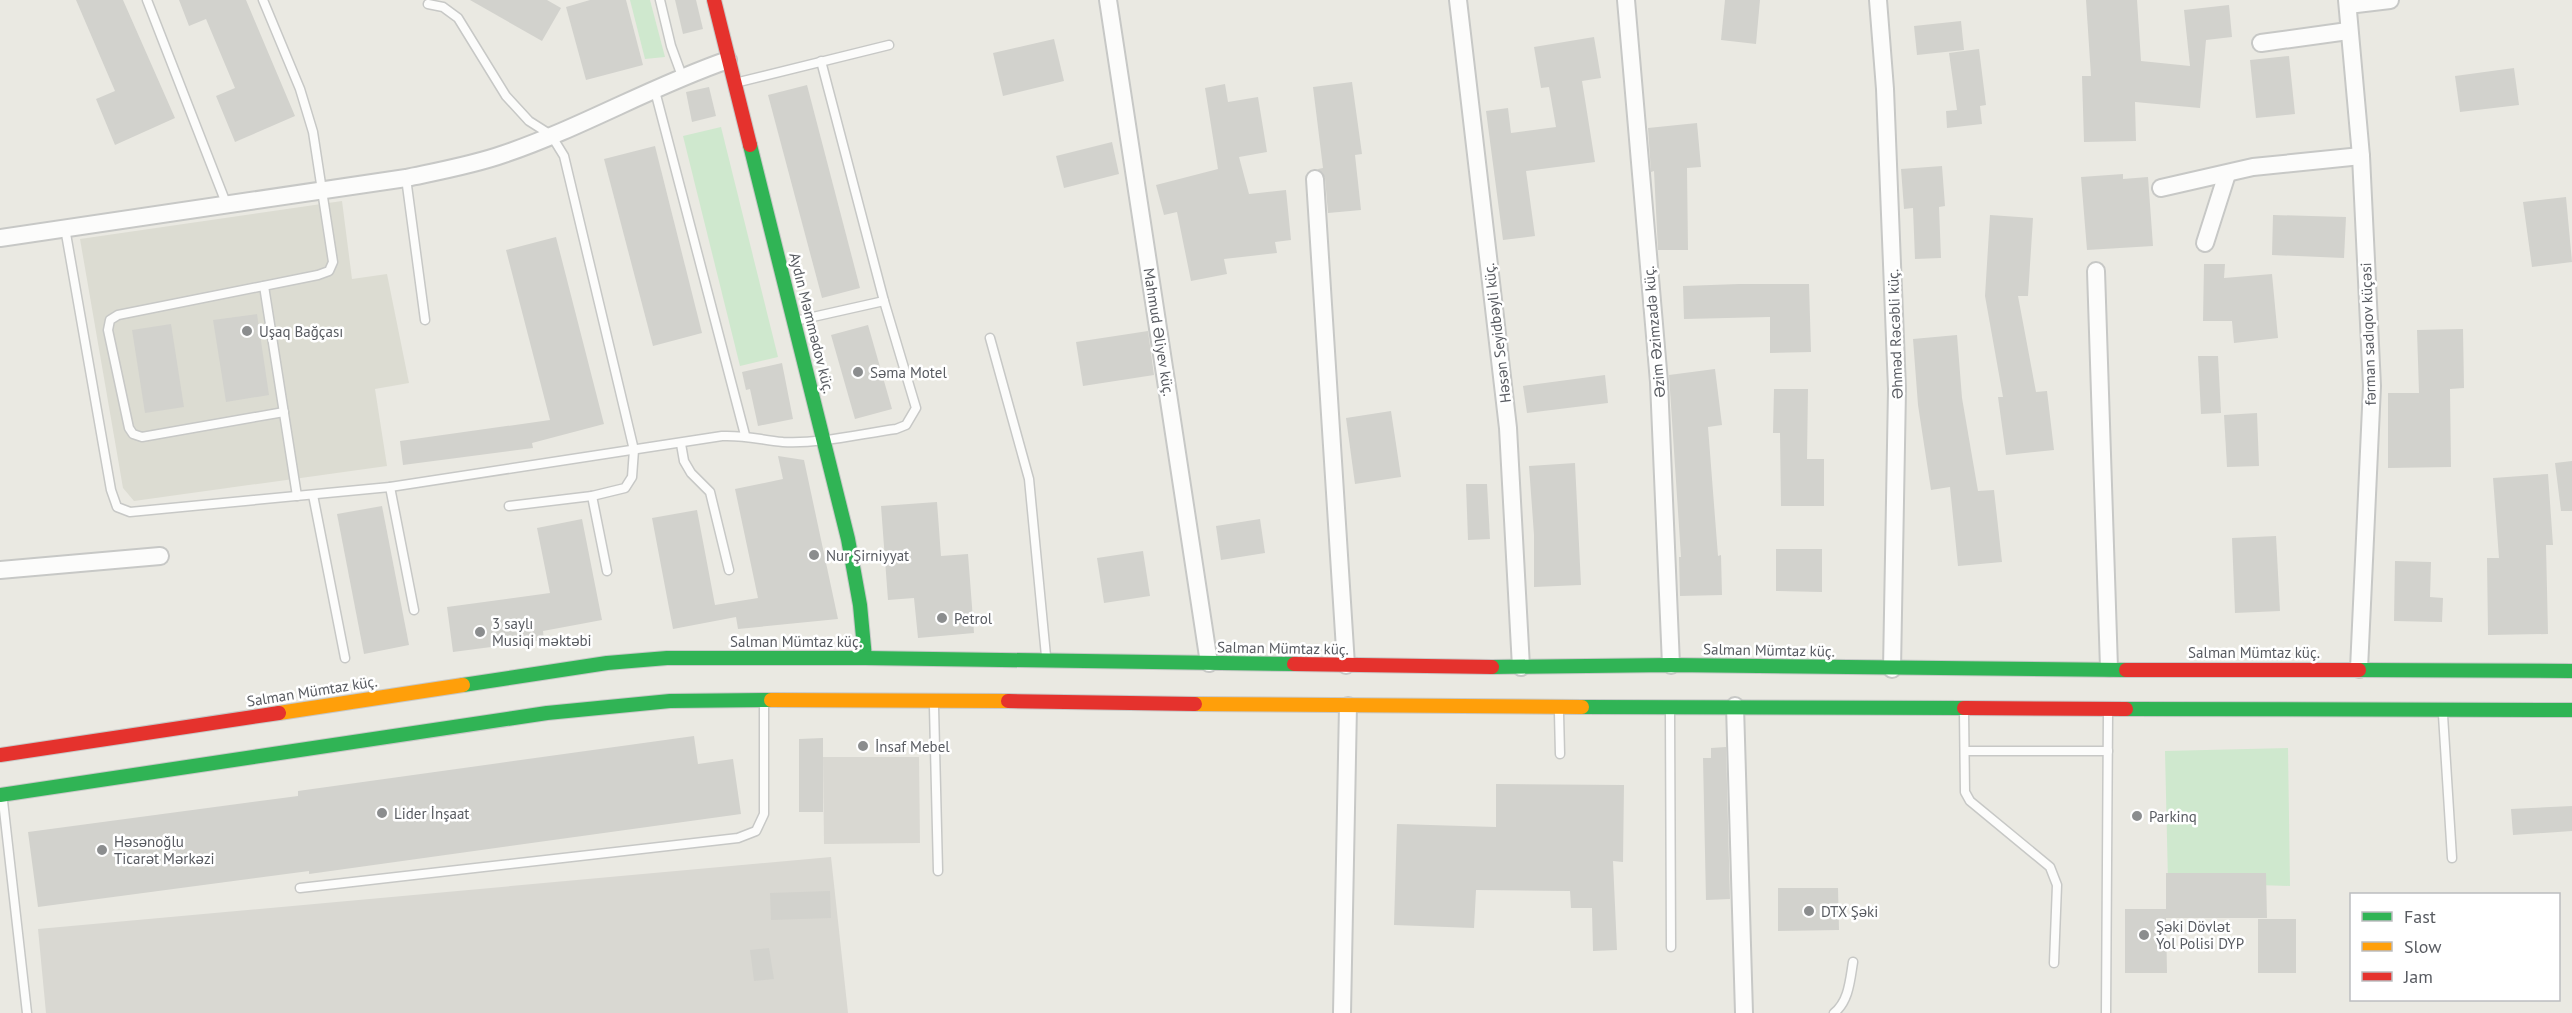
<svg xmlns="http://www.w3.org/2000/svg" width="2572" height="1013" font-family="'PT Sans',sans-serif">
  <style>
    .industrial { fill: #d9d8d2 }
    .education { fill: #dcdcd2 }
    .green { fill: #cfe8ce }
    .building { fill: #d2d2cd }
    .lines { fill: none; stroke-linecap: round; stroke-linejoin: round }
    .lane-casing { stroke: #c7c8c6; stroke-width: 11 }
    .street-casing { stroke: #c7c8c6; stroke-width: 20 }
    .fast-casing { stroke: #c7c8c7; stroke-width: 16 }
    .slow-casing { stroke: #c7c8c7; stroke-width: 16 }
    .jam-casing { stroke: #c7c8c7; stroke-width: 16 }
    .lane { stroke: #fcfcfb; stroke-width: 8 }
    .street { stroke: #fcfcfb; stroke-width: 16 }
    .fast { stroke: #30b455; stroke-width: 14 }
    .slow { stroke: #ff9f0a; stroke-width: 14 }
    .jam { stroke: #e5322d; stroke-width: 14 }
    .poi-dot { fill: #8b8d8e; stroke: #fff; stroke-width: 2 }
    .labels { text-anchor: middle; dominant-baseline: central; stroke-width: 5; stroke-linejoin: round; paint-order: stroke }
    .street-label { font-size: 15px; fill: #585b61; stroke: #fff }
    .poi-label { font-size: 15px; fill: #585b61; stroke: #fff; text-anchor: start }
  </style>
  <rect width="100%" height="100%" fill="#eae9e2"/>
  <g class="industrial">
    <path d="M 823,757 L 919,757 L 920,843 L 824,844 Z"/>
    <path d="M 831,857 L 848,1013 L 46,1013 L 38,929 Z"/>
  </g>
  <path class="education" d="M 342,201 L 352,279 L 387,274 L 409,383 L 375,389 L 387,466 L 134,501 L 123,488 L 80,239 Z"/>
  <g class="green">
    <path d="M 630,0 L 650,0 L 665,57 L 645,59 Z"/>
    <path d="M 721,127 L 778,357 L 740,366 L 683,136 Z"/>
    <path d="M 2288,748 L 2290,886 L 2168,882 L 2165,751 Z"/>
  </g>
  <g class="building">
    <path d="M 76,0 L 123,0 L 175,118 L 115,145 L 96,99 L 115,91 Z"/>
    <path d="M 179,0 L 246,0 L 295,116 L 235,142 L 216,96 L 235,88 L 206,19 L 189,26 Z"/>
    <path d="M 470,0 L 547,0 L 561,8 L 542,41 Z"/>
    <path d="M 590,0 L 626,0 L 643,65 L 586,80 L 566,7 Z"/>
    <path d="M 675,0 L 696,0 L 703,29 L 683,34 Z"/>
    <path d="M 1725,0 L 1760,0 L 1756,44 L 1721,40 Z"/>
    <path d="M 2086,0 L 2137,0 L 2141,61 L 2190,66 L 2184,10 L 2229,5 L 2232,37 L 2206,40 L 2200,108 L 2135,102 L 2136,141 L 2084,142 L 2082,76 L 2091,76 Z"/>
    <path d="M 1961,21 L 1964,50 L 1917,55 L 1914,26 Z"/>
    <path d="M 1594,37 L 1601,78 L 1582,81 L 1595,162 L 1526,171 L 1535,236 L 1503,240 L 1486,111 L 1508,108 L 1511,133 L 1556,127 L 1549,87 L 1541,88 L 1534,47 Z"/>
    <path d="M 1054,39 L 1064,81 L 1003,96 L 993,53 Z"/>
    <path d="M 1979,49 L 1986,105 L 1980,106 L 1982,124 L 1947,128 L 1946,111 L 1957,110 L 1949,53 Z"/>
    <path d="M 2289,56 L 2295,114 L 2256,118 L 2250,60 Z"/>
    <path d="M 2514,68 L 2519,105 L 2460,112 L 2455,76 Z"/>
    <path d="M 1352,82 L 1362,154 L 1355,155 L 1361,210 L 1328,213 L 1325,178 L 1318,169 L 1323,168 L 1313,87 Z"/>
    <path d="M 1225,84 L 1228,102 L 1258,97 L 1267,152 L 1239,157 L 1249,194 L 1286,190 L 1291,240 L 1275,242 L 1277,253 L 1224,259 L 1227,274 L 1191,281 L 1177,212 L 1164,215 L 1156,185 L 1218,169 L 1205,88 Z"/>
    <path d="M 807,85 L 860,288 L 822,298 L 768,95 Z"/>
    <path d="M 709,87 L 716,116 L 692,122 L 686,92 Z"/>
    <path d="M 1697,123 L 1701,167 L 1687,168 L 1688,250 L 1658,250 L 1654,171 L 1651,172 L 1648,128 Z"/>
    <path d="M 1112,142 L 1119,174 L 1064,188 L 1056,156 Z"/>
    <path d="M 655,146 L 702,333 L 653,346 L 604,159 Z"/>
    <path d="M 1942,166 L 1945,206 L 1939,207 L 1941,258 L 1915,259 L 1913,208 L 1904,209 L 1901,169 Z"/>
    <path d="M 2123,174 L 2123,179 L 2148,177 L 2153,246 L 2087,250 L 2081,177 Z"/>
    <path d="M 2566,197 L 2572,262 L 2532,267 L 2523,202 Z"/>
    <path d="M 1990,215 L 2033,218 L 2028,296 L 2018,296 L 2036,392 L 2047,391 L 2054,450 L 2006,455 L 1998,397 L 2003,397 L 1985,296 Z"/>
    <path d="M 2273,215 L 2346,217 L 2344,258 L 2272,255 Z"/>
    <path d="M 556,237 L 604,424 L 532,443 L 533,448 L 403,465 L 400,441 L 550,420 L 506,250 Z"/>
    <path d="M 2204,264 L 2225,264 L 2224,278 L 2272,274 L 2278,338 L 2234,343 L 2232,321 L 2203,321 Z"/>
    <path d="M 1739,284 L 1809,284 L 1811,352 L 1770,353 L 1770,317 L 1684,319 L 1683,286 Z"/>
    <path d="M 257,314 L 269,395 L 226,402 L 213,320 Z"/>
    <path d="M 171,324 L 184,407 L 145,413 L 132,330 Z"/>
    <path d="M 868,325 L 892,409 L 855,419 L 831,335 Z"/>
    <path d="M 2463,329 L 2464,388 L 2450,389 L 2451,467 L 2388,468 L 2388,393 L 2419,393 L 2417,330 Z"/>
    <path d="M 1148,331 L 1154,375 L 1083,386 L 1076,342 Z"/>
    <path d="M 1957,335 L 1962,398 L 1978,491 L 1994,490 L 2002,562 L 1958,566 L 1950,487 L 1931,490 L 1918,405 L 1913,339 Z"/>
    <path d="M 2198,356 L 2218,356 L 2221,413 L 2201,414 Z"/>
    <path d="M 782,363 L 793,419 L 758,426 L 750,389 L 746,390 L 742,372 Z"/>
    <path d="M 1715,369 L 1722,425 L 1708,427 L 1718,556 L 1721,555 L 1722,595 L 1680,596 L 1679,557 L 1681,557 L 1669,375 Z"/>
    <path d="M 1605,375 L 1608,403 L 1527,413 L 1523,386 Z"/>
    <path d="M 1774,389 L 1808,389 L 1807,459 L 1824,459 L 1824,506 L 1781,506 L 1780,433 L 1773,433 Z"/>
    <path d="M 1391,411 L 1401,477 L 1355,484 L 1346,418 Z"/>
    <path d="M 2257,413 L 2259,466 L 2227,467 L 2224,415 Z"/>
    <path d="M 778,456 L 804,460 L 838,619 L 738,629 L 736,617 L 673,629 L 652,518 L 697,510 L 715,605 L 758,598 L 735,489 L 783,479 Z"/>
    <path d="M 2572,461 L 2572,511 L 2561,511 L 2555,463 Z"/>
    <path d="M 1575,463 L 1581,585 L 1534,587 L 1534,535 L 1529,466 Z"/>
    <path d="M 2548,474 L 2553,545 L 2546,545 L 2548,634 L 2488,635 L 2487,558 L 2499,558 L 2493,478 Z"/>
    <path d="M 1466,484 L 1487,484 L 1490,539 L 1468,540 Z"/>
    <path d="M 937,502 L 941,556 L 968,554 L 974,633 L 918,638 L 914,598 L 888,600 L 881,506 Z"/>
    <path d="M 382,506 L 409,645 L 364,654 L 337,514 Z"/>
    <path d="M 582,519 L 602,620 L 543,631 L 544,640 L 453,652 L 447,607 L 550,593 L 537,528 Z"/>
    <path d="M 1260,519 L 1265,553 L 1221,560 L 1216,526 Z"/>
    <path d="M 2276,536 L 2280,611 L 2235,613 L 2232,538 Z"/>
    <path d="M 1776,549 L 1822,549 L 1822,592 L 1776,591 Z"/>
    <path d="M 1143,551 L 1150,596 L 1104,603 L 1097,558 Z"/>
    <path d="M 2395,561 L 2431,562 L 2430,597 L 2443,598 L 2442,622 L 2394,621 Z"/>
    <path d="M 694,736 L 698,764 L 733,759 L 741,814 L 309,874 L 309,871 L 38,907 L 28,832 L 298,796 L 298,791 Z"/>
    <path d="M 823,738 L 823,812 L 799,812 L 799,739 Z"/>
    <path d="M 1726,747 L 1730,899 L 1706,900 L 1703,758 L 1711,758 L 1711,748 Z"/>
    <path d="M 1496,784 L 1624,785 L 1623,862 L 1613,861 L 1617,950 L 1593,951 L 1592,908 L 1571,908 L 1570,891 L 1476,890 L 1474,928 L 1394,925 L 1397,824 L 1496,827 Z"/>
    <path d="M 2572,806 L 2572,831 L 2513,835 L 2511,809 Z"/>
    <path d="M 2166,873 L 2266,873 L 2267,918 L 2166,918 L 2167,973 L 2125,973 L 2125,909 L 2166,909 Z"/>
    <path d="M 1778,888 L 1838,888 L 1839,930 L 1778,931 Z"/>
    <path d="M 830,891 L 831,918 L 771,920 L 770,893 Z"/>
    <rect x="2258" y="919" width="38" height="54"/>
    <path d="M 769,948 L 774,979 L 754,981 L 750,950 Z"/>
  </g>
  <g class="lines">
    <defs>
      <g id="lane">
        <path d="M 147,0 L 226,203"/>
        <path d="M 263,0 L 300,89 L 313,132 L 333,262 L 329,271 L 318,275 L 118,315 L 110,320 L 108,330 L 129,428 L 133,434 L 142,437 L 284,412"/>
        <path d="M 660,0 L 671,46 L 682,76"/>
        <path d="M 428,4 L 443,7 L 458,18 L 506,96 L 529,121 L 551,135 L 564,156 L 634,450 L 632,477 L 625,488 L 592,496 L 509,506"/>
        <path d="M 735,83 L 889,45"/>
        <path d="M 655,91 L 745,435"/>
        <path d="M 406,178 L 425,320"/>
        <path d="M 65,228 L 111,490 L 117,507 L 130,512 L 390,487 L 722,436 C 747,435 760,440 783,442 C 820,444 859,434 896,429 L 906,425 L 916,408 L 884,301 L 821,61"/>
        <path d="M 264,286 L 297,496"/>
        <path d="M 795,321 L 884,301"/>
        <path d="M 990,338 L 1029,479 L 1046,656"/>
        <path d="M 681,444 L 684,461 L 691,473 L 710,492 L 729,570"/>
        <path d="M 390,487 L 414,610"/>
        <path d="M 313,495 L 345,658"/>
        <path d="M 592,496 L 607,571"/>
        <path d="M 934,707 L 938,871"/>
        <path d="M 1964,712 L 1965,792 L 1970,801 L 2050,867 L 2057,885 L 2054,963"/>
        <path d="M 1559,713 L 1560,754"/>
        <path d="M 1670,713 L 1671,947"/>
        <path d="M 2443,715 L 2452,858"/>
        <path d="M 1965,751 L 2108,751"/>
        <path d="M 3,801 L 27,1013"/>
        <path d="M 300,888 L 738,838 L 756,831 L 764,814 L 764,706"/>
        <path d="M 1834,1013 C 1849,1001 1850,980 1853,962"/>
        <path d="M 2106,1013 L 2108,713"/>
      </g>
      <g id="street">
        <path d="M 1108,0 L 1209,663"/>
        <path d="M 1458,0 L 1508,428 L 1521,667"/>
        <path d="M 1626,0 L 1659,382 L 1671,665"/>
        <path d="M 1878,0 L 1885,89 L 1897,389 L 1892,669"/>
        <path d="M 2347,0 L 2361,156 L 2372,386 L 2359,669"/>
        <path d="M 2348,5 L 2390,0"/>
        <path d="M 2261,43 L 2348,31"/>
        <path d="M 1315,179 L 1346,665"/>
        <path d="M 2161,188 L 2253,167 L 2361,156"/>
        <path d="M 0,238 L 406,178 C 439,171 473,165 504,154 C 581,128 652,86 728,60"/>
        <path d="M 2205,243 L 2227,174"/>
        <path d="M 2096,271 L 2109,668"/>
        <path d="M 0,570 L 160,556"/>
        <path d="M 1735,706 L 1744,1013"/>
        <path d="M 1342,1013 L 1348,706"/>
      </g>
      <g id="fast">
        <path d="M 750,145 L 848,539 L 860,605 L 865,658"/>
        <path d="M 1492,667 L 1671,665 L 2126,670"/>
        <path d="M 2359,670 L 2572,671"/>
        <path d="M 463,685 L 607,663 L 667,658 L 865,658 L 1294,664"/>
        <path d="M 1582,707 L 1964,708"/>
        <path d="M 2126,709 L 2572,710"/>
        <path d="M 0,795 L 547,713 L 670,701 L 771,700"/>
      </g>
      <g id="slow">
        <path d="M 771,700 L 1008,701"/>
        <path d="M 1195,704 L 1582,707"/>
        <path d="M 279,713 L 463,685"/>
      </g>
      <g id="jam">
        <path d="M 714,0 L 750,145"/>
        <path d="M 1294,664 L 1492,667"/>
        <path d="M 2126,670 L 2359,670"/>
        <path d="M 1008,701 L 1195,704"/>
        <path d="M 1964,708 L 2126,709"/>
        <path d="M 0,755 L 279,713"/>
      </g>
    </defs>
    <use href="#lane" class="lane-casing"/>
    <use href="#street" class="street-casing"/>
    <use href="#fast" class="fast-casing"/>
    <use href="#slow" class="slow-casing"/>
    <use href="#jam" class="jam-casing"/>
    <use href="#lane" class="lane"/>
    <use href="#street" class="street"/>
    <use href="#fast" class="fast"/>
    <use href="#slow" class="slow"/>
    <use href="#jam" class="jam"/>
  </g>
  <g class="poi-dot">
    <circle cx="247" cy="331" r="6"/>
    <circle cx="858" cy="372" r="6"/>
    <circle cx="814" cy="555" r="6"/>
    <circle cx="942" cy="618" r="6"/>
    <circle cx="480" cy="632" r="6"/>
    <circle cx="863" cy="746" r="6"/>
    <circle cx="382" cy="813" r="6"/>
    <circle cx="2137" cy="816" r="6"/>
    <circle cx="102" cy="850" r="6"/>
    <circle cx="1809" cy="911" r="6"/>
    <circle cx="2144" cy="935" r="6"/>
  </g>
  <g class="labels">
    <g class="street-label">
      <text transform="translate(812 323) rotate(76)">Aydın Məmmədov küç.</text>
      <text transform="translate(1159 332) rotate(81)">Mahmud Əliyev küç.</text>
      <text transform="translate(1654 332) rotate(-95)">Əzim Əzimzadə küç.</text>
      <text transform="translate(1497 333) rotate(-97)">Həsən Seyidbəyli küç.</text>
      <text transform="translate(1895 334) rotate(-92)">Əhməd Rəcəbli küç.</text>
      <text transform="translate(2368 334) rotate(-92)">fərman sadıqov küçəsi</text>
      <text x="796" y="641">Salman Mümtaz küç.</text>
      <text transform="translate(1283 648) rotate(1)">Salman Mümtaz küç.</text>
      <text transform="translate(1769 650) rotate(1)">Salman Mümtaz küç.</text>
      <text x="2254" y="652">Salman Mümtaz küç.</text>
      <text transform="translate(312 691) rotate(-9)">Salman Mümtaz küç.</text>
    </g>
    <g class="poi-label">
      <text x="259" y="331">Uşaq Bağçası</text>
      <text x="870" y="372">Səma Motel</text>
      <text x="826" y="555">Nur Şirniyyat</text>
      <text x="954" y="618">Petrol</text>
      <text x="492" y="623">3 saylı<tspan x="492" dy="17">Musiqi məktəbi</tspan></text>
      <text x="875" y="746">İnsaf Mebel</text>
      <text x="394" y="813">Lider İnşaat</text>
      <text x="2149" y="816">Parkinq</text>
      <text x="114" y="841">Həsənoğlu<tspan x="114" dy="17">Ticarət Mərkəzi</tspan></text>
      <text x="1821" y="911">DTX Şəki</text>
      <text x="2156" y="926">Şəki Dövlət<tspan x="2156" dy="17">Yol Polisi DYP</tspan></text>
    </g>
  </g>
  <rect x="2350" y="893" width="210" height="108" fill="#ffffff" stroke="#bcbdc0" stroke-width="1.5"/>
  <rect x="2362" y="912" width="30" height="9" fill="#30b455" stroke="#bcbdc0" stroke-width="1.5"/>
  <text x="2404" y="923" font-size="18" fill="#585b61">Fast</text>
  <rect x="2362" y="942" width="30" height="9" fill="#ff9f0a" stroke="#bcbdc0" stroke-width="1.5"/>
  <text x="2404" y="953" font-size="18" fill="#585b61">Slow</text>
  <rect x="2362" y="972" width="30" height="9" fill="#e5322d" stroke="#bcbdc0" stroke-width="1.5"/>
  <text x="2404" y="983" font-size="18" fill="#585b61">Jam</text>
</svg>
